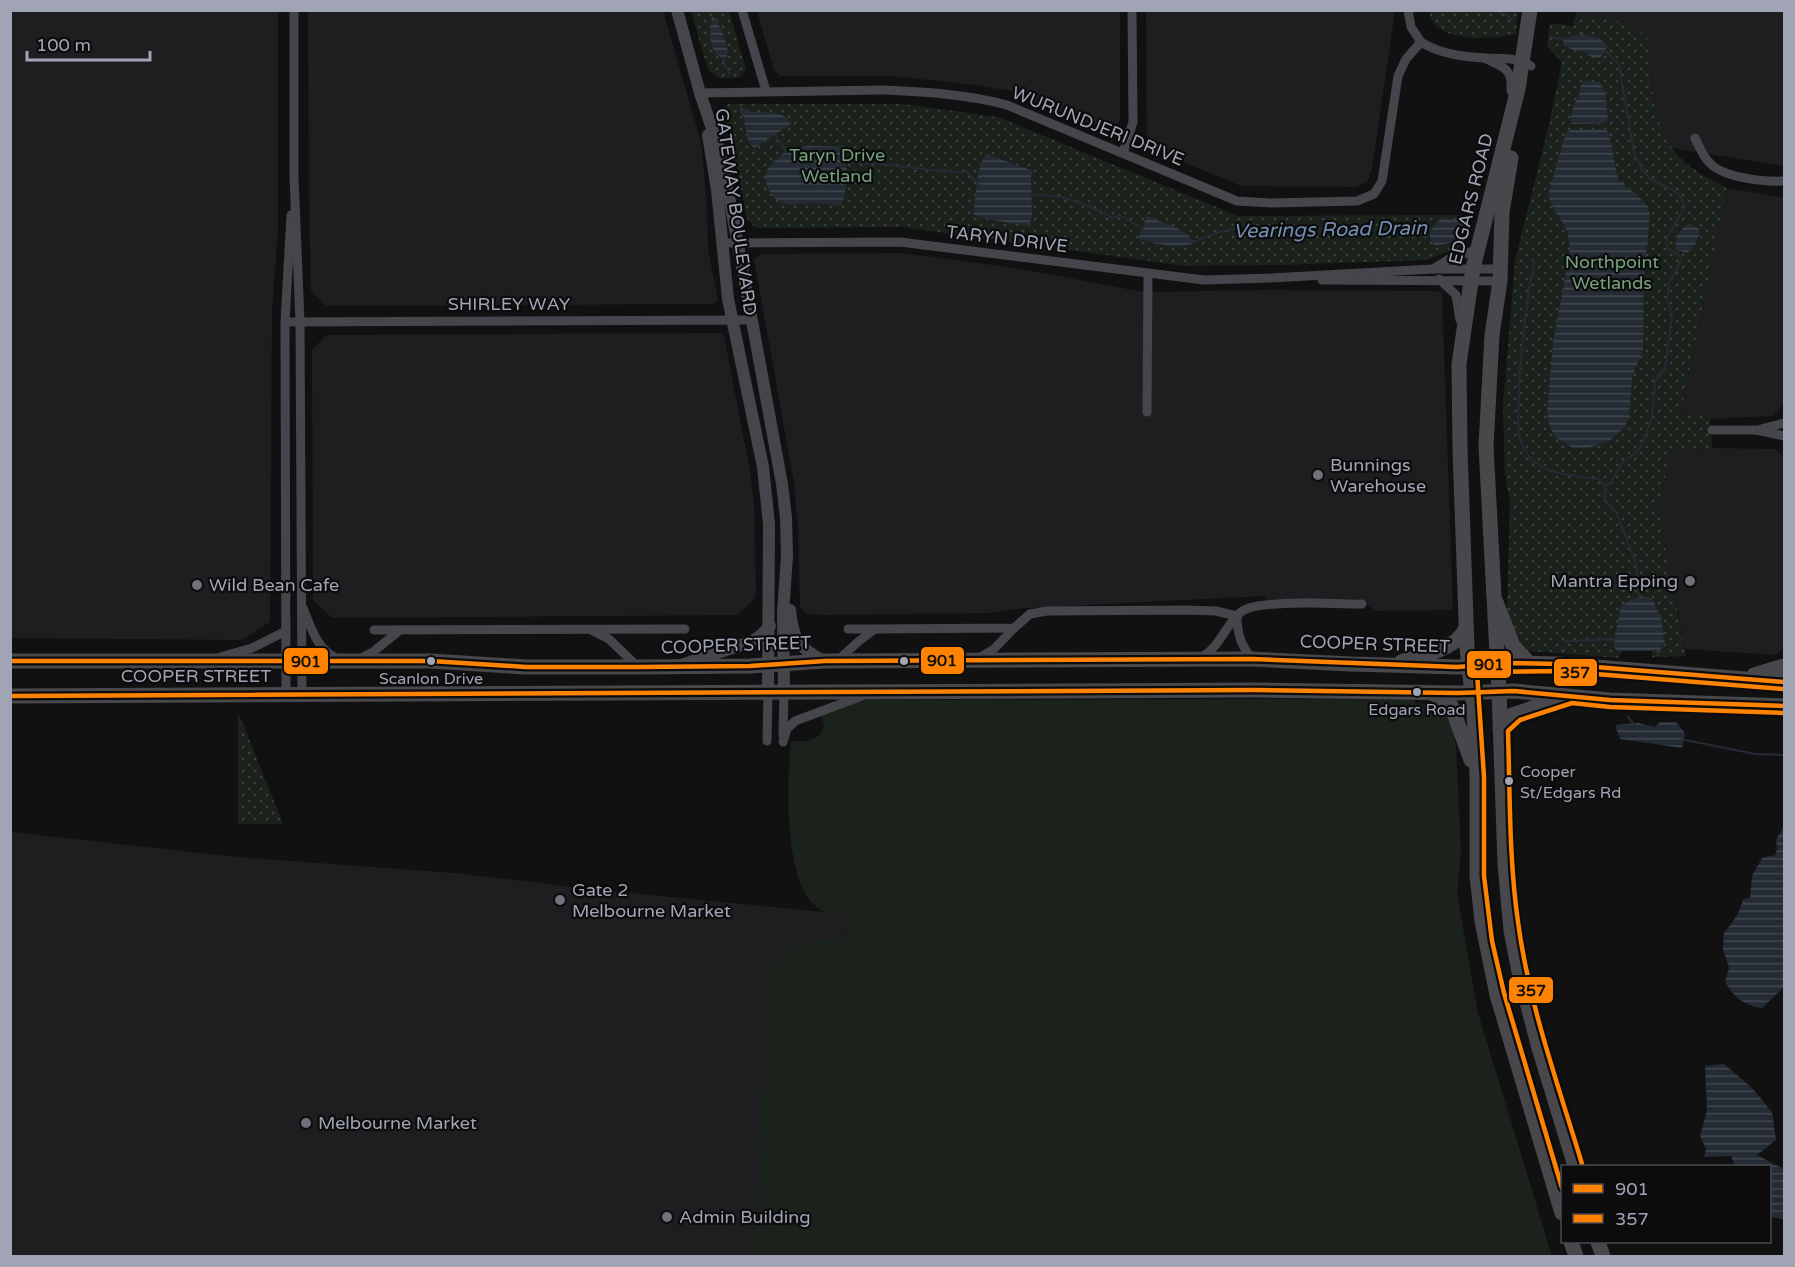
<svg xmlns="http://www.w3.org/2000/svg" width="1795" height="1267" font-family="'Varela Round',sans-serif">
  <style>
    .built { fill: #1e1e20 }
    .grass { fill: #1b221c }
    .park { fill: url(#park-dots) }
    .water { fill: url(#water-rules) }
    .lines { fill: none; stroke-linecap: round; stroke-linejoin: round }
    .stream { stroke: #242b34; stroke-width: 2 }
    .minor { stroke: #45464b; stroke-width: 9 }
    .tertiary { stroke: #45464b; stroke-width: 12 }
    .primary { stroke: #48484c; stroke-width: 15 }
    .bus-1-casing { stroke: #0c0c0d; stroke-width: 9 }
    .bus-2-casing { stroke: #0c0c0d; stroke-width: 9 }
    .bus-1 { stroke: #ff8200; stroke-width: 4.5 }
    .bus-2 { stroke: #ff8200; stroke-width: 4.5 }
    .poi-dot { fill: #6f717b; stroke: #0c0c0d; stroke-width: 2 }
    .bus-dot { fill: #a1a4b4; stroke: #0c0c0d; stroke-width: 2 }
    .labels { text-anchor: middle; dominant-baseline: central; stroke-width: 4.5; stroke-linejoin: round; paint-order: stroke }
    .bus-label { font-size: 16px; fill: #a1a4b4; stroke: #0c0c0d }
    .street-label { font-size: 18px; fill: #a1a4b4; stroke: #0c0c0d }
    .park-label { font-size: 18px; fill: #76a17d; stroke: #0c0c0d }
    .poi-label { font-size: 18px; fill: #a1a4b4; stroke: #0c0c0d; text-anchor: start }
    .water-label { font-size: 20px; font-style: italic; fill: #748eb3; stroke: #0c0c0d }
    .line-badge { stroke: #0c0c0d; stroke-width: 2 }
    .pale-badge-label { font-size: 16px; text-anchor: middle; font-weight: bold; fill: #111 }
  </style>
  <defs>
    <pattern id="park-dots" width="8" height="8" patternUnits="userSpaceOnUse" patternTransform="scale(1.5)"><rect width="8" height="8" fill="#1b221c"/><path d="M2 2h.1M6 6h.1" fill="none" stroke="#393f3b" stroke-width="1.8" stroke-linecap="round"/></pattern>
    <pattern id="water-rules" width="6" height="5" patternUnits="userSpaceOnUse" patternTransform="scale(1.5)"><rect width="6" height="5" fill="#242b34"/><path d="M0 2.5h6" fill="none" stroke="#41474f"/></pattern>
  </defs>
  <rect width="100%" height="100%" fill="#111112"/>
  <g class="built">
    <path d="M 11,10 L 278,11 L 278,229 L 272,311 L 270,622 L 242,640 L 11,638 Z"/>
    <path d="M 1576,10 L 1784,11 L 1784,166 L 1670,148 L 1662,134 L 1656,115 L 1649,53 L 1576,15 Z"/>
    <path d="M 308,11 L 663,11 L 701,142 L 707,204 L 708,249 L 718,300 L 712,304 L 327,306 L 311,291 L 309,208 Z"/>
    <path d="M 757,11 L 1120,11 L 1120,121 L 1116,127 L 1107,131 L 1010,91 L 975,85 L 891,76 L 780,76 L 774,70 Z"/>
    <path d="M 1146,11 L 1395,11 L 1372,169 L 1367,182 L 1356,187 L 1241,186 L 1149,148 L 1147,141 Z"/>
    <path d="M 1727,188 L 1782,197 L 1784,199 L 1784,404 L 1773,416 L 1710,419 L 1710,417 L 1680,417 Z"/>
    <path d="M 901,253 L 1016,268 L 1143,292 L 1265,290 L 1436,291 L 1442,293 L 1453,610 L 1376,611 L 1360,599 L 1267,600 L 1264,596 L 1027,608 L 988,613 L 820,615 L 805,613 L 800,606 L 798,528 L 794,483 L 754,259 L 760,254 Z"/>
    <path d="M 721,333 L 724,336 L 749,465 L 754,503 L 756,597 L 738,615 L 332,618 L 313,600 L 312,350 L 326,335 Z"/>
    <path d="M 1712,448 L 1775,449 L 1784,457 L 1784,647 L 1776,655 L 1685,649 L 1658,508 L 1672,449 Z"/>
    <path d="M 11,832 L 236,857 L 455,873 L 608,891 L 846,914 L 855,1162 L 850,1256 L 11,1256 Z"/>
  </g>
  <path class="grass" d="M 1286,699 L 1415,700 L 1415,703 L 1445,705 L 1455,739 L 1456,749 L 1461,852 L 1457,894 L 1478,1013 L 1552,1256 L 757,1256 C 751,1224 760,1189 761,1156 C 762,1136 760,1116 761,1096 C 762,1081 765,1066 765,1051 C 766,1024 761,983 777,961 C 795,935 821,942 847,940 L 846,914 C 839,914 830,914 823,911 C 782,892 787,780 791,741 C 806,742 819,742 824,726 L 821,715 L 857,702 L 870,700 Z"/>
  <g class="park">
    <path d="M 691,11 L 729,11 L 746,69 L 739,78 L 720,78 L 708,70 Z"/>
    <path d="M 1429,11 L 1518,11 L 1516,34 C 1490,39 1435,45 1429,11 Z"/>
    <path d="M 1576,15 C 1602,19 1629,18 1647,39 C 1655,84 1648,132 1687,164 C 1699,174 1714,181 1727,188 L 1680,416 L 1710,416 L 1712,448 L 1672,449 L 1658,508 L 1686,656 L 1652,657 L 1652,651 L 1635,630 L 1618,658 L 1506,649 L 1510,501 L 1505,475 L 1503,406 L 1515,261 L 1549,125 L 1562,62 L 1547,46 L 1550,23 L 1572,26 Z"/>
    <path d="M 727,104 L 903,104 L 998,117 L 1238,216 L 1471,215 L 1462,246 L 1427,260 L 1278,265 L 1185,266 L 901,227 L 756,228 L 747,219 L 737,168 L 721,113 Z"/>
    <path d="M 238,712 L 283,824 L 238,824 Z"/>
  </g>
  <g class="water">
    <path d="M 712,14 C 721,26 726,39 728,54 L 724,59 C 706,49 711,32 712,14 Z"/>
    <path d="M 1582,34 L 1598,38 L 1608,46 L 1600,58 L 1589,56 L 1584,51 L 1573,50 L 1563,45 L 1564,39 Z"/>
    <path d="M 1584,81 L 1600,82 L 1605,93 L 1608,120 L 1605,123 L 1572,124 L 1570,120 L 1574,104 L 1579,96 L 1580,87 Z"/>
    <path d="M 741,108 C 758,118 779,104 791,124 L 754,148 L 748,141 C 748,132 744,126 744,117 L 740,112 Z"/>
    <path d="M 1605,129 L 1609,133 L 1618,180 L 1637,195 L 1645,203 L 1650,213 L 1644,275 L 1643,349 L 1632,377 L 1629,416 L 1625,427 L 1609,441 L 1588,448 L 1573,448 L 1555,437 L 1549,425 L 1547,410 L 1553,344 L 1570,250 C 1569,220 1554,217 1548,194 L 1566,133 L 1571,130 Z"/>
    <path d="M 809,146 L 843,147 L 848,178 L 842,205 C 831,205 820,203 809,203 C 802,203 793,206 786,204 C 771,201 760,179 769,167 C 771,165 784,152 786,151 C 793,147 802,147 809,146 Z"/>
    <path d="M 986,154 L 1033,171 L 1031,176 L 1032,215 L 1029,226 L 987,219 L 973,214 C 977,194 975,171 986,154 Z"/>
    <path d="M 1147,216 C 1161,223 1186,228 1194,242 C 1181,252 1153,242 1138,239 Z"/>
    <path d="M 1442,218 L 1459,220 L 1461,229 L 1457,241 L 1434,246 L 1430,238 L 1430,229 Z"/>
    <path d="M 1689,224 L 1699,229 C 1701,238 1693,247 1687,253 L 1675,249 C 1676,238 1679,229 1689,224 Z"/>
    <path d="M 1645,597 L 1652,598 L 1661,618 L 1665,644 L 1659,651 L 1618,651 L 1614,647 L 1614,639 L 1621,607 L 1630,600 Z"/>
    <path d="M 1660,722 L 1676,722 L 1685,733 L 1682,748 L 1620,739 L 1615,725 L 1638,723 L 1655,727 Z"/>
    <path d="M 1784,826 L 1784,987 L 1762,1008 C 1743,1005 1734,997 1725,982 L 1729,968 L 1723,949 L 1724,932 C 1732,925 1741,910 1743,899 L 1750,898 L 1752,876 L 1762,858 L 1775,855 L 1777,849 L 1776,840 Z"/>
    <path d="M 1724,1064 L 1752,1088 L 1772,1112 L 1776,1140 L 1757,1155 L 1784,1169 L 1784,1219 L 1770,1217 L 1770,1166 L 1735,1166 L 1731,1156 L 1704,1157 L 1706,1149 L 1700,1136 L 1707,1110 L 1705,1066 Z"/>
  </g>
  <g class="lines">
    <g class="stream">
      <path d="M 1496,10 L 1513,19"/>
      <path d="M 1550,37 L 1565,39"/>
      <path d="M 1605,50 L 1619,65 L 1634,153 L 1642,170 L 1651,179 L 1676,192 L 1681,198 L 1685,206 L 1666,240 L 1668,249 L 1679,255 L 1681,260 L 1669,284 L 1667,300 L 1672,315 L 1665,368 L 1655,382 L 1652,417 L 1643,443 L 1636,453 L 1623,462 L 1611,482 L 1605,486 L 1605,500 L 1616,512 L 1636,564 L 1639,599"/>
      <path d="M 723,57 L 725,65 L 730,74"/>
      <path d="M 774,133 L 787,154"/>
      <path d="M 845,162 C 886,162 926,172 967,172 L 978,184"/>
      <path d="M 1028,196 C 1055,191 1090,205 1113,218 L 1120,215 L 1143,229"/>
      <path d="M 1192,241 L 1194,242 C 1216,231 1241,225 1265,230 L 1269,228 L 1432,229"/>
      <path d="M 1534,259 L 1533,274 L 1530,282 C 1525,318 1520,353 1519,388 C 1519,404 1517,420 1519,435 C 1521,445 1527,456 1535,462 C 1553,476 1575,475 1597,479 L 1602,482 L 1604,486"/>
      <path d="M 1563,641 C 1581,642 1598,638 1616,640"/>
      <path d="M 1655,650 L 1659,656"/>
      <path d="M 1628,717 L 1634,724"/>
      <path d="M 1681,737 L 1685,740 L 1755,754 L 1784,755"/>
    </g>
    <g class="minor">
      <path d="M 294,10 L 294,177 L 300,322 L 302,695"/>
      <path d="M 742,10 L 766,91"/>
      <path d="M 1421,42 C 1439,54 1464,57 1485,58 C 1502,59 1517,57 1531,66"/>
      <path d="M 1484,58 C 1503,67 1513,68 1511,91"/>
      <path d="M 700,93 L 882,90 C 923,92 967,94 1007,105 L 1237,201 L 1271,203 L 1357,201 L 1374,194 L 1382,181 L 1398,76 L 1406,59 L 1421,42 L 1411,27 L 1408,10"/>
      <path d="M 1695,138 C 1699,146 1702,155 1709,162 C 1722,178 1765,182 1784,181"/>
      <path d="M 1123,153 L 1133,122 L 1132,10"/>
      <path d="M 721,243 L 900,242 L 1204,280 L 1271,278 L 1433,269 L 1500,269"/>
      <path d="M 1433,269 L 1449,259 L 1476,250"/>
      <path d="M 1439,279 L 1456,295 L 1460,320"/>
      <path d="M 1322,280 L 1500,281"/>
      <path d="M 285,322 L 751,320"/>
      <path d="M 1147,412 L 1148,273"/>
      <path d="M 1761,429 L 1784,423"/>
      <path d="M 1712,430 L 1756,430 L 1784,436"/>
      <path d="M 303,608 C 311,627 316,648 336,658"/>
      <path d="M 1237,616 C 1237,634 1241,645 1252,659"/>
      <path d="M 848,629 L 875,629"/>
      <path d="M 374,630 L 685,629"/>
      <path d="M 593,631 L 609,639 L 638,667"/>
      <path d="M 220,657 L 252,648 L 286,631"/>
      <path d="M 1202,657 C 1220,647 1225,625 1241,612 C 1256,599 1338,604 1362,604"/>
      <path d="M 979,658 L 994,649 L 1014,628"/>
      <path d="M 359,659 L 373,652 L 400,630"/>
      <path d="M 837,661 L 859,641 L 875,629 L 1014,628 L 1030,614 L 1047,611 L 1186,610 L 1216,611 L 1237,616"/>
      <path d="M 286,695 L 285,322 L 291,215"/>
      <path d="M 783,735 L 784,692"/>
      <path d="M 767,741 L 768,692"/>
      <path d="M 783,742 L 787,729 L 795,721 L 862,696"/>
    </g>
    <g class="tertiary">
      <path d="M 677,10 L 700,93 L 722,158 L 782,484 L 786,518 L 787,556 L 783,613 L 784,692"/>
      <path d="M 708,135 L 717,190 L 728,299 L 763,467 L 769,524 L 768,692"/>
      <path d="M 790,610 C 793,639 798,648 824,661"/>
      <path d="M 684,664 L 753,641 L 760,636 L 770,626"/>
    </g>
    <g class="primary">
      <path d="M 1530,10 L 1518,89 L 1473,268 L 1459,364 L 1460,449 L 1467,648 L 1474,712 L 1477,777 L 1477,876 L 1482,921 L 1497,995 L 1562,1213"/>
      <path d="M 1511,158 L 1502,212 L 1500,281 L 1492,335 L 1486,446 L 1499,691 L 1505,864 L 1511,930 L 1519,972 L 1539,1048 L 1575,1166"/>
      <path d="M 1496,602 L 1513,646 L 1530,664"/>
      <path d="M 10,661 L 431,661 L 526,667 L 638,667 L 750,666 L 825,661 L 1252,659 L 1351,664 L 1457,667 L 1508,663 L 1558,664 L 1784,682"/>
      <path d="M 1401,662 C 1422,655 1456,650 1466,628"/>
      <path d="M 1754,675 L 1784,666"/>
      <path d="M 1432,693 L 1451,705 L 1471,760"/>
      <path d="M 10,696 L 1254,690 L 1458,693 L 1514,691 L 1610,700 L 1784,706"/>
      <path d="M 1500,729 L 1512,715 L 1563,698"/>
      <path d="M 1571,1242 L 1576,1256"/>
      <path d="M 1598,1242 L 1603,1256"/>
    </g>
    <defs>
      <g id="bus-1">
        <path d="M 10,661 L 431,661 L 526,667 L 638,667 L 750,666 L 825,661 L 1252,659 L 1457,667 L 1508,663 L 1558,664 L 1784,682"/>
        <path d="M 10,696 L 1254,690 L 1458,693 L 1514,691 L 1610,700 L 1784,706"/>
      </g>
      <g id="bus-2">
        <path d="M 1582,1164 C 1558,1084 1529,1005 1518,922 C 1509,859 1510,795 1508,731 L 1520,720 L 1572,703 L 1610,707 L 1784,713"/>
        <path d="M 1562,1188 L 1504,993 L 1492,941 L 1484,876 L 1484,777 L 1477,672 L 1558,671 L 1783,689"/>
      </g>
    </defs>
    <use href="#bus-1" class="bus-1-casing"/>
    <use href="#bus-2" class="bus-2-casing"/>
    <use href="#bus-1" class="bus-1"/>
    <use href="#bus-2" class="bus-2"/>
  </g>
  <g class="poi-dot">
    <circle cx="1318" cy="475" r="6"/>
    <circle cx="1690" cy="581" r="6"/>
    <circle cx="197" cy="585" r="6"/>
    <circle cx="560" cy="900" r="6"/>
    <circle cx="306" cy="1123" r="6"/>
    <circle cx="667" cy="1217" r="6"/>
  </g>
  <g class="bus-dot">
    <circle cx="431" cy="661" r="5"/>
    <circle cx="904" cy="661" r="5"/>
    <circle cx="1417" cy="692" r="5"/>
    <circle cx="1509" cy="781" r="5"/>
  </g>
  <g class="labels">
    <g class="bus-label">
      <text x="431" y="679">Scanlon Drive</text>
      <text x="1417" y="710">Edgars Road</text>
      <text x="1520" y="772" text-anchor="start">Cooper<tspan x="1520" dy="21">St/Edgars Rd</tspan></text>
    </g>
    <g class="street-label">
      <text transform="translate(1098 126) rotate(22)">WURUNDJERI DRIVE</text>
      <text transform="translate(1471 199) rotate(-76)">EDGARS ROAD</text>
      <text transform="translate(736 212) rotate(82)">GATEWAY BOULEVARD</text>
      <text transform="translate(1007 239) rotate(7)">TARYN DRIVE</text>
      <text x="509" y="304">SHIRLEY WAY</text>
      <text transform="translate(1375 644) rotate(2)">COOPER STREET</text>
      <text transform="translate(736 645) rotate(-2)">COOPER STREET</text>
      <text x="196" y="676">COOPER STREET</text>
    </g>
    <g class="park-label">
      <text x="837" y="155">Taryn Drive<tspan x="837" dy="21">Wetland</tspan></text>
      <text x="1612" y="262">Northpoint<tspan x="1612" dy="21">Wetlands</tspan></text>
    </g>
    <g class="poi-label">
      <text x="1330" y="465">Bunnings<tspan x="1330" dy="21">Warehouse</tspan></text>
      <text x="1678" y="581" text-anchor="end">Mantra Epping</text>
      <text x="209" y="585">Wild Bean Cafe</text>
      <text x="572" y="890">Gate 2<tspan x="572" dy="21">Melbourne Market</tspan></text>
      <text x="318" y="1123">Melbourne Market</text>
      <text x="679" y="1217">Admin Building</text>
    </g>
    <g class="water-label">
      <text transform="translate(1330 230) rotate(-1)">Vearings Road Drain</text>
    </g>
  </g>
  <g class="line-badge">
    <rect x="920" y="646" width="45" height="29" rx="6" fill="#ff8200"/>
    <rect x="283" y="647" width="46" height="28" rx="6" fill="#ff8200"/>
    <rect x="1466" y="650" width="46" height="29" rx="6" fill="#ff8200"/>
    <rect x="1553" y="658" width="45" height="29" rx="6" fill="#ff8200"/>
    <rect x="1508" y="976" width="46" height="28" rx="6" fill="#ff8200"/>
  </g>
  <g class="pale-badge-label">
    <text x="942" y="666">901</text>
    <text x="306" y="667">901</text>
    <text x="1489" y="670">901</text>
    <text x="1575" y="678">357</text>
    <text x="1531" y="996">357</text>
  </g>
  <rect width="1795" height="1267" fill="none" stroke="#a1a4b4" stroke-width="24"/>
  <rect x="1561" y="1165" width="210" height="78" fill="#0c0c0d" stroke="#484950" stroke-width="1.5"/>
  <rect x="1573" y="1184" width="30" height="9" fill="#ff8200" stroke="#484950" stroke-width="1.5"/>
  <text x="1615" y="1195" font-size="18" fill="#a1a4b4">901</text>
  <rect x="1573" y="1214" width="30" height="9" fill="#ff8200" stroke="#484950" stroke-width="1.5"/>
  <text x="1615" y="1225" font-size="18" fill="#a1a4b4">357</text>
  <path d="M27 51v9h123v-9" fill="none" stroke="#a1a4b4" stroke-width="3"/>
  <text x="36" y="51" font-size="18" fill="#a1a4b4" stroke="#0c0c0d" stroke-width="4.5" paint-order="stroke">100 m</text>
</svg>
